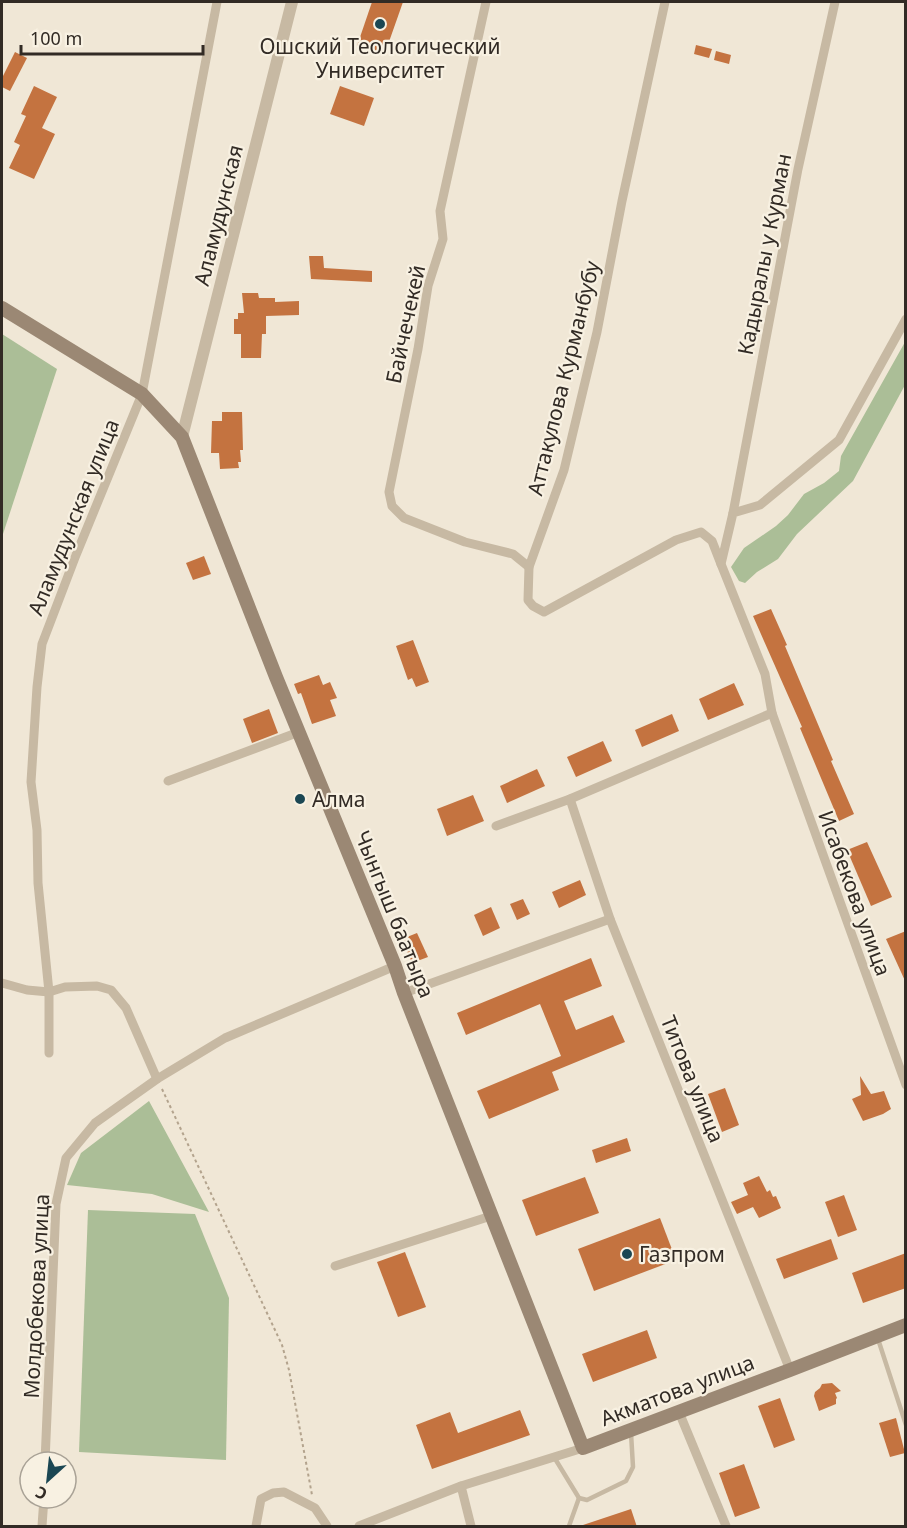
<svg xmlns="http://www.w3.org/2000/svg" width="907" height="1528" font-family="'Noto Sans',sans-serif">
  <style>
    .green { fill: #abbe97 }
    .building { fill: #c47340 }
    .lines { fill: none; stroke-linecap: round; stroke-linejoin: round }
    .path { stroke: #b3a38d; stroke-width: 2; stroke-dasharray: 3 3; stroke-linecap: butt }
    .service { stroke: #c7b9a3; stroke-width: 4.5 }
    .minor { stroke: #c7b9a3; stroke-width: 9 }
    .tertiary { stroke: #c7b9a3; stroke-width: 12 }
    .secondary { stroke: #9b8874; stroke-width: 14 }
    .poi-dot { fill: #1b4753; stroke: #f8f1e2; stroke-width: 2 }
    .labels { text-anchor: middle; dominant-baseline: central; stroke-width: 4.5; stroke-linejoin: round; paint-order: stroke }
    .poi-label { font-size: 21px; fill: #322b25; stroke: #f8f1e2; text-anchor: start }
    .street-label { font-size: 21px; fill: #322b25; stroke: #f8f1e2 }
  </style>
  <rect width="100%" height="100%" fill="#f0e7d6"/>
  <g class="green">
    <path d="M 2,334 L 57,369 L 2,537 Z"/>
    <path d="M 905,342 L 905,385 L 853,481 L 797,534 L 778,559 L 757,572 L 745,583 L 739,581 L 731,567 L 744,548 L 776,526 L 788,515 L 804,494 L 824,483 L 839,471 L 841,456 Z"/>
    <path d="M 149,1101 L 209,1212 L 152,1194 L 67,1185 L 81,1153 Z"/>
    <path d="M 88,1210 L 195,1214 L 229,1298 L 226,1460 L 79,1452 Z"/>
  </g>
  <g class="building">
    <path d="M 372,2 L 403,2 L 384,56 L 357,46 Z"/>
    <path d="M 696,45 L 712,49 L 709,58 L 694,54 Z"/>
    <path d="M 716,51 L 731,55 L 729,64 L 714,60 Z"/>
    <path d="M 15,52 L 27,58 L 10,91 L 2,87 L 2,78 Z"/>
    <path d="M 34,86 L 57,97 L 42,128 L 55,134 L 34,179 L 9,168 L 20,145 L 14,142 L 26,116 L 21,114 Z"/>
    <path d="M 340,86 L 374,98 L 364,126 L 330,114 Z"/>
    <path d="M 309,256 L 323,256 L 324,268 L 372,271 L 372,282 L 311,279 Z"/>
    <path d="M 242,293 L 258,293 L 259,298 L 275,298 L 275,302 L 299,301 L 299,315 L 266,316 L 266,334 L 262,334 L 261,358 L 241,358 L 241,334 L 234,334 L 234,319 L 238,319 L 238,313 L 244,313 Z"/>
    <path d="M 222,412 L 242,412 L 243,450 L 240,450 L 241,462 L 238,462 L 239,468 L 220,469 L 219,453 L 211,453 L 212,421 L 222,421 Z"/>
    <path d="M 204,556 L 211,574 L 193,580 L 186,563 Z"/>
    <path d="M 771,609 L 787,645 L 785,646 L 833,760 L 831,761 L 854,814 L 839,821 L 800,728 L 802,727 L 753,616 Z"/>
    <path d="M 413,640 L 429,682 L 416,687 L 412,678 L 408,680 L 396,646 Z"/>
    <path d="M 319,675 L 323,685 L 330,682 L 337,698 L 330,700 L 336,716 L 312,724 L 301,693 L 298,694 L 294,684 Z"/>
    <path d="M 734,683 L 744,705 L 708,720 L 699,699 Z"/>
    <path d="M 269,709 L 278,733 L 252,743 L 243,719 Z"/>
    <path d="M 672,714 L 679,731 L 642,747 L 635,730 Z"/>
    <path d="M 603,741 L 612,761 L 576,777 L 567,757 Z"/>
    <path d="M 537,769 L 545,786 L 507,803 L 500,786 Z"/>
    <path d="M 473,795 L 484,821 L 447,836 L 437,809 Z"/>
    <path d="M 867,842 L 892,897 L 871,906 L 847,850 Z"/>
    <path d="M 580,880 L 586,895 L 559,908 L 552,892 Z"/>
    <path d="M 523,899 L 530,914 L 517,920 L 510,904 Z"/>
    <path d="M 491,907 L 500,928 L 483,936 L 474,915 Z"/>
    <path d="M 906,931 L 906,983 L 886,939 Z"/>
    <path d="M 417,933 L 428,957 L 412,963 L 402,939 Z"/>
    <path d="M 591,958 L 602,986 L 564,1001 L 576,1030 L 613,1015 L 625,1042 L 552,1072 L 559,1090 L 489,1119 L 477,1091 L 561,1056 L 540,1004 L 466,1035 L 457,1013 Z"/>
    <path d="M 860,1076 L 871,1094 L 884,1091 L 891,1109 L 883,1114 L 863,1121 L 852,1099 L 861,1095 Z"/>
    <path d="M 725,1088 L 739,1125 L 722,1132 L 708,1094 Z"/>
    <path d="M 627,1138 L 631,1151 L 596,1163 L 592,1150 Z"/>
    <path d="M 759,1176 L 767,1192 L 770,1190 L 773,1197 L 776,1196 L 781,1208 L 759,1218 L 753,1207 L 737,1214 L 731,1202 L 748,1195 L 743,1183 Z"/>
    <path d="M 585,1177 L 599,1213 L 536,1236 L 522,1200 Z"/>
    <path d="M 844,1195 L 857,1230 L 838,1237 L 825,1202 Z"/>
    <path d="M 660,1218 L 676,1260 L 594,1291 L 578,1249 Z"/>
    <path d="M 831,1239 L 838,1259 L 784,1279 L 776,1259 Z"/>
    <path d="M 405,1252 L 426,1307 L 398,1317 L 377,1262 Z"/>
    <path d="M 906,1253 L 906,1288 L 863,1303 L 852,1273 Z"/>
    <path d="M 647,1330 L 657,1358 L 593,1382 L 582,1354 Z"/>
    <path d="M 832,1383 L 841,1391 L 835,1393 L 837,1398 L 836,1399 L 836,1404 L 819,1411 L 814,1396 L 815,1392 L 820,1388 L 822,1384 Z"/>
    <path d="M 780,1398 L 795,1440 L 774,1448 L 758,1406 Z"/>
    <path d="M 520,1410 L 530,1435 L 432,1469 L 416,1425 L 450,1412 L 458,1433 Z"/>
    <path d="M 896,1418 L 905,1453 L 890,1457 L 879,1423 Z"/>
    <path d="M 744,1464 L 760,1508 L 735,1517 L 719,1473 Z"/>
    <path d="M 631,1509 L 637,1527 L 584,1527 L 583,1525 Z"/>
  </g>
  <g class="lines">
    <path class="path" d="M 162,1089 L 282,1345 L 289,1370 L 312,1495"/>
    <g class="service">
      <path d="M 878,1339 L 906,1425"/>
      <path d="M 554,1457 L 579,1498 L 587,1500 L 626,1481 L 633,1467 L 631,1433"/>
      <path d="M 569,1526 L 579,1498"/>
    </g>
    <g class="minor">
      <path d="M 486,2 L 440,211 L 443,239 L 428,286 L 418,349 L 389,492 L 392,506 L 404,518 L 465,542 L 513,554 L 529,567"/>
      <path d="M 665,2 L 622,201 L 597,332 L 564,470 L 529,567 L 528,600 L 533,606 L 544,612 L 676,540 L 701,532 L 712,541 L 721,564"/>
      <path d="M 906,319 L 839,440 L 760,505 L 733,513 L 721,564 L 765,674 L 772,713 L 906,1085"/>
      <path d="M 733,513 L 798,169 L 835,2"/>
      <path d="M 168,781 L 299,732"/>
      <path d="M 570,799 L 610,919 L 790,1370"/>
      <path d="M 496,826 L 570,799 L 772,713"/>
      <path d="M 2,983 L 27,990 L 49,992 L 65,987 L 97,986 L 111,990 L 126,1008 L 157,1079"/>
      <path d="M 404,993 L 610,919"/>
      <path d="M 49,1053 L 49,992 L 38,883 L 37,830 L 31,782 L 37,687 L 42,644 L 76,555 L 142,394 L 217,2"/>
      <path d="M 335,1266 L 491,1216"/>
      <path d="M 679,1412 L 726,1526"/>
      <path d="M 45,1462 L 56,1204 L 66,1158 L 95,1123 L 157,1079 L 225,1038 L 395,966"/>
      <path d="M 461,1486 L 471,1526"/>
      <path d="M 42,1526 L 44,1498"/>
      <path d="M 256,1526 L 261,1499 L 273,1493 L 284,1492 L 315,1508 L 327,1526"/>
      <path d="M 359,1526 L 461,1486 L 583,1448"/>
    </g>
    <path class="tertiary" d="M 182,437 L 292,2"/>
    <path class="secondary" d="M 2,308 L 142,394 L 182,437 L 276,677 L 395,966 L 404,993 L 583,1448 L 790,1370 L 906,1325"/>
  </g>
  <g class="poi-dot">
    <circle cx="380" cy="24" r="6"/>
    <circle cx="300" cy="799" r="6"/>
    <circle cx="627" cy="1254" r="6"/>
  </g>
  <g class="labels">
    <g class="poi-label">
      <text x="380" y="46" text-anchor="middle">Ошский Теологический<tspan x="380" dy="24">Университет</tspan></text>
      <text x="312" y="799">Алма</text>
      <text x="639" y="1254">Газпром</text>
    </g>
    <g class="street-label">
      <text transform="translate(218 215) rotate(-76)">Аламудунская</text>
      <text transform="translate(764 254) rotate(-79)">Кадыралы у Курман</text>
      <text transform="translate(405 324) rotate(-78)">Байчечекей</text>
      <text transform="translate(563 378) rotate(-76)">Аттакулова Курманбубу</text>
      <text transform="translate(73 517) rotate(-68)">Аламудунская улица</text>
      <text transform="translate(855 893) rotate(70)">Исабекова улица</text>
      <text transform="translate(395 914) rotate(68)">Чынгыш баатыра</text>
      <text transform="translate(693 1079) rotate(68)">Титова улица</text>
      <text transform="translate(36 1296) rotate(-87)">Молдобекова улица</text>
      <text transform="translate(677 1390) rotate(-21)">Акматова улица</text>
    </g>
  </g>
  <rect width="907" height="1528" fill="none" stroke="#322b25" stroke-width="6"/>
  <g transform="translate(48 1480) rotate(207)"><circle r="28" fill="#f8f1e2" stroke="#a9a296" stroke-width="1.5"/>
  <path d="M0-4.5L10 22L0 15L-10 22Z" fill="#1b4753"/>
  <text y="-9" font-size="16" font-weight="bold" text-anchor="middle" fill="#322b25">С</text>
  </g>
  <path d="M21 45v9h182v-9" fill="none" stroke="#322b25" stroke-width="3"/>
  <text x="30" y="45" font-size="18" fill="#322b25" stroke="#f8f1e2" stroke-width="4.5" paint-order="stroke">100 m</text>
</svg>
